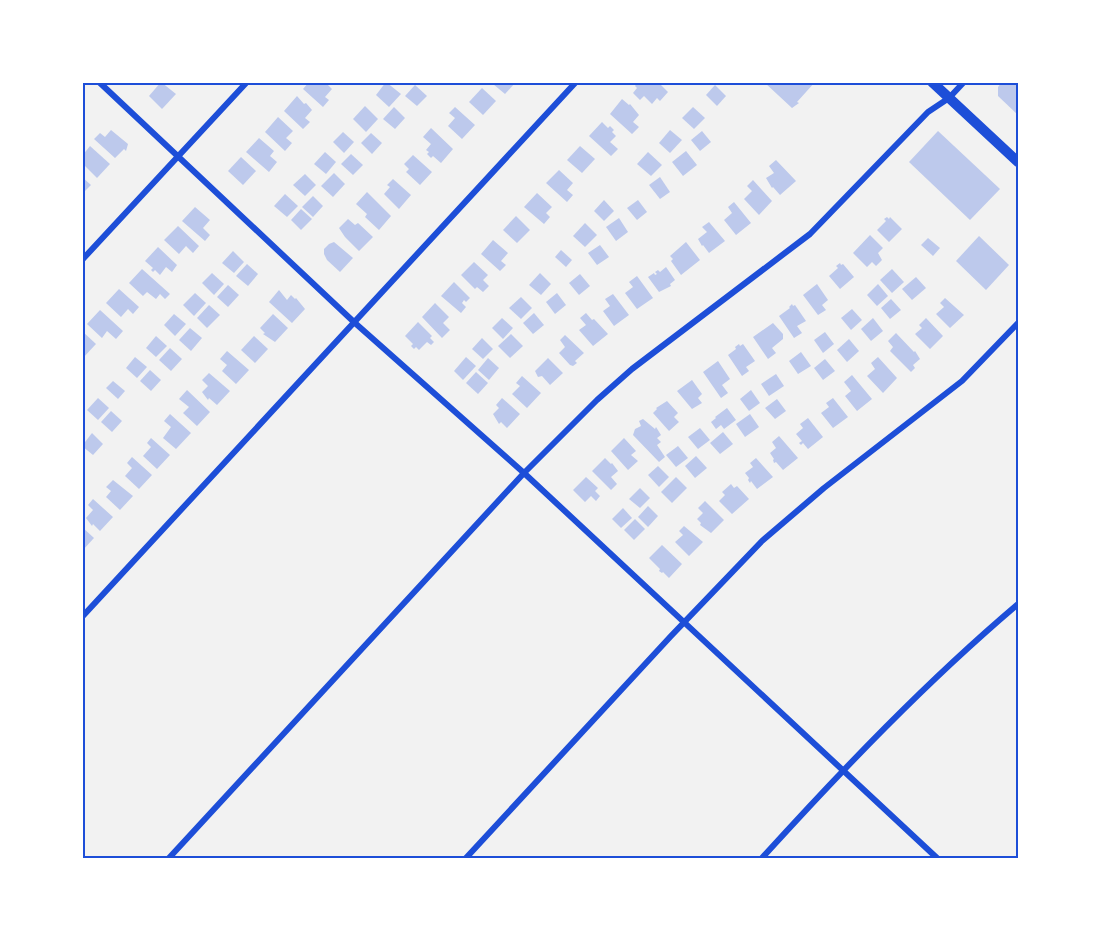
<svg xmlns="http://www.w3.org/2000/svg" width="1101" height="941" font-family="Mulish,sans-serif">
  <style>
    .building { fill: #bdc9ec }
    .lines { fill: none; stroke-linecap: round; stroke-linejoin: round }
    .minor { stroke: #1d4ed8; stroke-width: 6 }
    .secondary { stroke: #1d4ed8; stroke-width: 10 }
    .neatline { fill: none; stroke: #1d4ed8; stroke-width: 2 }
  </style>
  <rect width="100%" height="100%" fill="#f2f2f2"/>
  <g class="building">
    <path d="M 161,82 L 176,94 L 162,109 L 149,96 Z"/>
    <path d="M 309,82 L 325,82 L 332,89 L 325,97 L 329,100 L 323,107 L 303,89 Z"/>
    <path d="M 386,82 L 401,94 L 389,107 L 376,95 Z"/>
    <path d="M 495,82 L 516,82 L 505,94 L 493,84 Z"/>
    <path d="M 638,82 L 658,82 L 668,92 L 660,101 L 657,98 L 652,104 L 644,96 L 640,100 L 633,93 L 637,88 L 635,86 Z"/>
    <path d="M 764,82 L 815,82 L 797,102 L 799,103 L 792,108 Z"/>
    <path d="M 1002,82 L 1018,82 L 1018,115 L 998,96 L 998,87 Z"/>
    <path d="M 415,85 L 427,96 L 417,106 L 405,96 Z"/>
    <path d="M 715,85 L 726,96 L 717,106 L 706,95 Z"/>
    <path d="M 482,88 L 496,101 L 483,115 L 469,102 Z"/>
    <path d="M 297,96 L 304,104 L 306,103 L 312,110 L 305,118 L 310,122 L 303,129 L 284,111 Z"/>
    <path d="M 622,99 L 629,105 L 630,104 L 639,115 L 633,122 L 639,127 L 632,134 L 610,114 Z"/>
    <path d="M 365,106 L 378,119 L 366,132 L 353,119 Z"/>
    <path d="M 394,107 L 405,118 L 395,129 L 383,119 Z"/>
    <path d="M 455,107 L 475,125 L 462,139 L 448,126 L 455,118 L 449,113 Z"/>
    <path d="M 693,107 L 705,118 L 694,129 L 682,118 Z"/>
    <path d="M 278,117 L 293,131 L 286,138 L 292,143 L 285,151 L 265,132 Z"/>
    <path d="M 602,122 L 608,128 L 610,126 L 614,130 L 612,132 L 616,136 L 610,142 L 618,149 L 611,156 L 589,136 Z"/>
    <path d="M 431,128 L 453,149 L 441,163 L 433,156 L 431,158 L 427,154 L 429,152 L 426,150 L 431,144 L 423,137 Z"/>
    <path d="M 111,130 L 128,144 L 126,151 L 124,149 L 115,158 L 94,139 L 100,133 L 105,137 Z"/>
    <path d="M 670,130 L 682,140 L 670,153 L 659,143 Z"/>
    <path d="M 702,131 L 711,142 L 700,151 L 691,140 Z"/>
    <path d="M 938,131 L 1000,189 L 970,220 L 909,162 Z"/>
    <path d="M 343,132 L 354,142 L 344,153 L 333,142 Z"/>
    <path d="M 371,133 L 382,143 L 372,154 L 361,143 Z"/>
    <path d="M 259,138 L 274,151 L 270,156 L 277,162 L 269,172 L 246,152 Z"/>
    <path d="M 90,146 L 110,164 L 97,178 L 82,163 L 82,156 Z"/>
    <path d="M 580,146 L 595,159 L 582,173 L 567,160 Z"/>
    <path d="M 686,151 L 697,165 L 683,176 L 672,162 Z"/>
    <path d="M 325,152 L 336,162 L 326,174 L 314,164 Z"/>
    <path d="M 648,152 L 662,165 L 651,176 L 637,164 Z"/>
    <path d="M 351,154 L 363,165 L 353,175 L 341,164 Z"/>
    <path d="M 413,155 L 432,172 L 420,185 L 406,172 L 409,169 L 404,164 Z"/>
    <path d="M 241,157 L 256,171 L 243,185 L 228,171 Z"/>
    <path d="M 776,160 L 796,181 L 780,195 L 773,187 L 772,188 L 766,178 L 774,173 L 769,166 Z"/>
    <path d="M 559,170 L 573,183 L 567,190 L 573,195 L 567,202 L 546,183 Z"/>
    <path d="M 334,173 L 345,184 L 333,197 L 321,186 Z"/>
    <path d="M 305,174 L 316,185 L 305,196 L 293,185 Z"/>
    <path d="M 82,177 L 91,185 L 82,194 Z"/>
    <path d="M 660,177 L 670,192 L 660,199 L 649,185 Z"/>
    <path d="M 393,179 L 411,195 L 399,209 L 384,194 L 390,187 L 387,185 Z"/>
    <path d="M 753,180 L 772,201 L 759,215 L 744,199 L 752,191 L 747,186 Z"/>
    <path d="M 367,192 L 391,216 L 379,230 L 365,217 L 367,214 L 356,204 Z"/>
    <path d="M 537,193 L 552,207 L 546,213 L 550,217 L 544,224 L 524,207 Z"/>
    <path d="M 285,194 L 298,206 L 287,217 L 274,206 Z"/>
    <path d="M 313,196 L 323,206 L 313,217 L 302,207 Z"/>
    <path d="M 604,200 L 614,211 L 604,221 L 594,211 Z"/>
    <path d="M 638,200 L 647,212 L 637,220 L 627,208 Z"/>
    <path d="M 734,202 L 751,223 L 736,235 L 724,220 L 732,213 L 728,207 Z"/>
    <path d="M 195,207 L 210,220 L 203,228 L 210,235 L 205,241 L 182,221 Z"/>
    <path d="M 301,209 L 312,219 L 301,230 L 291,220 Z"/>
    <path d="M 516,216 L 530,230 L 517,243 L 503,230 Z"/>
    <path d="M 887,217 L 889,219 L 890,217 L 902,229 L 889,242 L 877,230 L 886,221 L 884,219 Z"/>
    <path d="M 619,218 L 628,232 L 616,241 L 606,227 Z"/>
    <path d="M 348,219 L 355,225 L 358,223 L 373,237 L 359,251 L 345,237 L 339,228 Z"/>
    <path d="M 709,222 L 725,241 L 709,253 L 703,245 L 702,246 L 698,239 L 707,232 L 702,227 Z"/>
    <path d="M 585,223 L 597,235 L 585,247 L 573,236 Z"/>
    <path d="M 178,226 L 199,246 L 193,253 L 186,246 L 179,254 L 164,240 Z"/>
    <path d="M 870,235 L 883,248 L 878,253 L 882,260 L 876,266 L 872,262 L 867,267 L 853,253 Z"/>
    <path d="M 979,236 L 1009,265 L 986,290 L 956,261 Z"/>
    <path d="M 928,238 L 940,248 L 933,256 L 921,245 Z"/>
    <path d="M 493,240 L 508,253 L 501,261 L 506,265 L 500,271 L 481,254 Z"/>
    <path d="M 334,242 L 353,258 L 340,272 L 327,260 L 324,254 L 324,249 L 329,244 Z"/>
    <path d="M 686,242 L 700,260 L 681,275 L 671,261 L 673,259 L 670,256 Z"/>
    <path d="M 600,245 L 609,257 L 597,265 L 588,253 Z"/>
    <path d="M 158,247 L 177,265 L 172,272 L 166,267 L 160,275 L 155,270 L 153,272 L 151,270 L 153,268 L 145,261 Z"/>
    <path d="M 561,250 L 572,260 L 566,267 L 555,257 Z"/>
    <path d="M 233,251 L 244,262 L 234,273 L 222,263 Z"/>
    <path d="M 474,262 L 488,275 L 483,280 L 489,286 L 483,292 L 477,287 L 475,289 L 461,275 Z"/>
    <path d="M 840,263 L 841,265 L 843,264 L 854,277 L 840,289 L 829,276 L 838,268 L 836,266 Z"/>
    <path d="M 247,264 L 258,274 L 248,286 L 236,276 Z"/>
    <path d="M 666,267 L 675,280 L 670,284 L 671,286 L 659,292 L 648,277 L 654,273 L 655,275 L 657,274 L 655,272 L 658,270 L 660,272 Z"/>
    <path d="M 142,269 L 170,294 L 165,299 L 160,294 L 156,299 L 147,292 L 143,296 L 129,283 Z"/>
    <path d="M 892,269 L 904,282 L 892,293 L 880,280 Z"/>
    <path d="M 212,273 L 224,284 L 214,295 L 202,283 Z"/>
    <path d="M 540,273 L 551,284 L 541,295 L 529,285 Z"/>
    <path d="M 580,274 L 590,286 L 579,295 L 569,283 Z"/>
    <path d="M 637,276 L 653,298 L 637,309 L 625,293 L 633,287 L 629,282 Z"/>
    <path d="M 916,277 L 926,288 L 912,300 L 902,289 Z"/>
    <path d="M 454,282 L 470,298 L 466,302 L 464,300 L 462,303 L 466,307 L 461,313 L 441,296 Z"/>
    <path d="M 817,284 L 828,300 L 822,305 L 826,310 L 818,315 L 803,295 Z"/>
    <path d="M 878,284 L 888,296 L 877,306 L 867,295 Z"/>
    <path d="M 228,285 L 239,295 L 228,307 L 217,297 Z"/>
    <path d="M 119,289 L 139,307 L 133,314 L 128,309 L 121,317 L 106,303 Z"/>
    <path d="M 279,290 L 287,300 L 291,295 L 295,299 L 296,298 L 305,309 L 292,323 L 269,302 Z"/>
    <path d="M 195,293 L 206,303 L 194,316 L 183,305 Z"/>
    <path d="M 557,293 L 566,305 L 555,314 L 546,302 Z"/>
    <path d="M 613,294 L 629,315 L 614,326 L 603,311 L 610,306 L 605,299 Z"/>
    <path d="M 521,297 L 532,308 L 521,319 L 509,308 Z"/>
    <path d="M 945,298 L 964,315 L 950,328 L 936,314 L 944,307 L 940,303 Z"/>
    <path d="M 891,299 L 901,310 L 890,319 L 881,308 Z"/>
    <path d="M 435,303 L 449,317 L 443,323 L 450,330 L 442,338 L 422,317 Z"/>
    <path d="M 792,304 L 793,306 L 795,305 L 806,321 L 797,326 L 802,333 L 794,338 L 779,316 L 790,308 L 789,307 Z"/>
    <path d="M 209,305 L 220,315 L 207,328 L 197,318 Z"/>
    <path d="M 852,309 L 862,320 L 851,330 L 841,318 Z"/>
    <path d="M 100,310 L 123,331 L 116,339 L 107,331 L 102,338 L 87,324 Z"/>
    <path d="M 534,313 L 544,325 L 533,334 L 523,323 Z"/>
    <path d="M 586,313 L 592,320 L 594,319 L 608,334 L 593,346 L 579,330 L 586,325 L 580,318 Z"/>
    <path d="M 174,314 L 186,324 L 175,336 L 164,325 Z"/>
    <path d="M 273,314 L 288,328 L 275,342 L 263,334 L 265,333 L 260,328 Z"/>
    <path d="M 502,318 L 513,328 L 503,339 L 492,328 Z"/>
    <path d="M 873,318 L 883,331 L 871,341 L 861,329 Z"/>
    <path d="M 926,318 L 943,336 L 930,349 L 915,334 L 922,328 L 919,325 Z"/>
    <path d="M 418,322 L 432,336 L 430,338 L 434,342 L 431,345 L 427,342 L 419,350 L 416,347 L 414,349 L 411,346 L 413,344 L 405,336 Z"/>
    <path d="M 773,323 L 783,334 L 783,339 L 772,348 L 776,353 L 768,359 L 753,337 Z"/>
    <path d="M 190,328 L 202,338 L 191,351 L 179,340 Z"/>
    <path d="M 82,331 L 96,344 L 82,359 Z"/>
    <path d="M 825,332 L 834,344 L 823,353 L 814,340 Z"/>
    <path d="M 896,333 L 914,352 L 915,351 L 920,359 L 913,365 L 915,368 L 911,372 L 890,351 L 893,347 L 888,341 Z"/>
    <path d="M 511,334 L 523,346 L 510,358 L 498,346 Z"/>
    <path d="M 565,335 L 584,353 L 575,361 L 577,363 L 573,366 L 570,365 L 559,353 L 565,347 L 560,340 Z"/>
    <path d="M 156,336 L 167,346 L 156,357 L 146,348 Z"/>
    <path d="M 254,336 L 268,349 L 255,363 L 241,350 Z"/>
    <path d="M 482,338 L 493,349 L 483,359 L 472,349 Z"/>
    <path d="M 849,339 L 859,351 L 847,362 L 837,350 Z"/>
    <path d="M 739,344 L 740,346 L 743,344 L 755,361 L 746,367 L 749,371 L 742,376 L 728,355 L 736,349 L 735,347 Z"/>
    <path d="M 170,348 L 182,359 L 171,371 L 159,360 Z"/>
    <path d="M 227,351 L 249,370 L 236,384 L 222,371 L 227,365 L 220,359 Z"/>
    <path d="M 801,352 L 811,366 L 798,374 L 789,361 Z"/>
    <path d="M 135,357 L 147,367 L 137,378 L 126,368 Z"/>
    <path d="M 466,357 L 476,366 L 463,380 L 454,371 Z"/>
    <path d="M 878,357 L 897,378 L 883,393 L 867,376 L 875,369 L 871,363 Z"/>
    <path d="M 488,358 L 499,368 L 489,380 L 478,370 Z"/>
    <path d="M 548,358 L 563,373 L 550,385 L 542,376 L 538,377 L 535,371 Z"/>
    <path d="M 825,359 L 835,371 L 823,380 L 814,368 Z"/>
    <path d="M 718,361 L 730,379 L 722,385 L 728,393 L 721,398 L 703,372 Z"/>
    <path d="M 150,370 L 161,380 L 151,391 L 140,381 Z"/>
    <path d="M 476,372 L 488,383 L 478,394 L 466,383 Z"/>
    <path d="M 209,373 L 230,391 L 217,405 L 209,398 L 208,400 L 202,392 L 208,386 L 202,380 Z"/>
    <path d="M 776,374 L 784,386 L 769,396 L 761,384 Z"/>
    <path d="M 852,375 L 872,399 L 857,411 L 845,396 L 851,391 L 844,382 Z"/>
    <path d="M 522,376 L 541,393 L 527,408 L 512,394 L 520,386 L 516,383 Z"/>
    <path d="M 692,380 L 702,394 L 698,398 L 702,403 L 692,409 L 677,391 Z"/>
    <path d="M 113,381 L 125,391 L 118,399 L 106,388 Z"/>
    <path d="M 187,390 L 210,412 L 197,426 L 183,413 L 189,407 L 179,399 Z"/>
    <path d="M 751,390 L 760,403 L 749,411 L 740,399 Z"/>
    <path d="M 98,398 L 109,408 L 98,420 L 87,410 Z"/>
    <path d="M 502,398 L 520,414 L 507,428 L 501,422 L 499,424 L 493,414 L 499,408 L 496,405 Z"/>
    <path d="M 833,398 L 848,417 L 833,428 L 821,413 L 829,407 L 826,403 Z"/>
    <path d="M 777,399 L 786,411 L 775,419 L 765,408 Z"/>
    <path d="M 667,401 L 678,413 L 674,417 L 679,422 L 669,431 L 653,413 L 657,409 L 656,408 Z"/>
    <path d="M 727,408 L 736,420 L 724,429 L 721,425 L 716,429 L 711,422 L 716,418 L 715,417 Z"/>
    <path d="M 111,411 L 122,421 L 112,432 L 101,422 Z"/>
    <path d="M 170,414 L 191,433 L 176,449 L 163,438 L 171,427 L 164,421 Z"/>
    <path d="M 750,414 L 759,427 L 745,437 L 736,424 Z"/>
    <path d="M 808,418 L 823,437 L 808,449 L 803,443 L 801,445 L 799,443 L 802,441 L 796,434 L 803,428 L 800,424 Z"/>
    <path d="M 643,419 L 655,429 L 656,427 L 661,435 L 657,438 L 661,442 L 657,445 L 665,457 L 659,462 L 633,435 L 635,429 L 641,426 L 639,421 Z"/>
    <path d="M 700,428 L 710,440 L 698,449 L 688,437 Z"/>
    <path d="M 723,432 L 733,444 L 720,454 L 710,443 Z"/>
    <path d="M 92,433 L 103,444 L 93,455 L 82,446 Z"/>
    <path d="M 779,436 L 798,458 L 783,470 L 776,462 L 774,463 L 773,460 L 774,459 L 770,453 L 776,448 L 772,442 Z"/>
    <path d="M 151,438 L 170,455 L 157,469 L 143,456 L 151,447 L 147,443 Z"/>
    <path d="M 624,438 L 636,451 L 631,455 L 638,461 L 628,470 L 611,451 Z"/>
    <path d="M 678,446 L 688,458 L 676,467 L 666,455 Z"/>
    <path d="M 696,456 L 707,468 L 695,478 L 685,466 Z"/>
    <path d="M 132,457 L 152,475 L 139,489 L 125,476 L 132,468 L 127,463 Z"/>
    <path d="M 605,458 L 611,464 L 612,463 L 618,471 L 611,477 L 617,484 L 611,490 L 592,471 Z"/>
    <path d="M 756,458 L 773,477 L 757,489 L 751,481 L 750,483 L 748,480 L 749,478 L 745,473 L 753,467 L 750,463 Z"/>
    <path d="M 658,466 L 669,477 L 659,487 L 648,475 Z"/>
    <path d="M 586,477 L 598,488 L 595,491 L 600,496 L 596,501 L 591,496 L 585,502 L 573,490 Z"/>
    <path d="M 676,477 L 687,488 L 672,503 L 661,492 Z"/>
    <path d="M 113,480 L 133,496 L 120,510 L 106,497 L 111,491 L 106,487 Z"/>
    <path d="M 731,484 L 734,488 L 737,486 L 749,499 L 732,514 L 719,501 L 725,495 L 722,492 Z"/>
    <path d="M 640,488 L 650,498 L 640,508 L 629,499 Z"/>
    <path d="M 93,499 L 113,517 L 100,531 L 93,524 L 92,526 L 86,518 L 93,510 L 88,505 Z"/>
    <path d="M 705,501 L 724,520 L 711,533 L 700,525 L 701,523 L 697,519 L 703,513 L 698,508 Z"/>
    <path d="M 648,506 L 658,516 L 648,527 L 638,517 Z"/>
    <path d="M 623,508 L 632,518 L 621,528 L 612,519 Z"/>
    <path d="M 635,519 L 645,529 L 634,540 L 624,530 Z"/>
    <path d="M 684,526 L 703,542 L 689,556 L 675,542 L 683,535 L 679,531 Z"/>
    <path d="M 82,527 L 94,538 L 82,551 Z"/>
    <path d="M 662,545 L 682,564 L 669,578 L 663,572 L 662,573 L 659,571 L 660,569 L 649,558 Z"/>
  </g>
  <g class="lines">
    <g class="minor">
      <path d="M 99,82 L 355,323 L 524,473 L 937,858"/>
      <path d="M 82,260 L 247,82"/>
      <path d="M 82,617 L 576,82"/>
      <path d="M 169,858 L 524,473 L 597,400 L 632,369 L 810,234 L 928,112 L 949,98 L 964,82"/>
      <path d="M 466,858 L 671,636 L 762,541 L 824,488 L 962,381 L 1018,323"/>
      <path d="M 762,858 C 843,769 926,682 1018,604"/>
    </g>
    <path class="secondary" d="M 932,82 L 1018,162"/>
  </g>
  <rect width="1101" height="941" fill="none" stroke="#ffffff" stroke-width="168"/>
  <rect x="84" y="84" width="933" height="773" class="neatline"/>
</svg>
